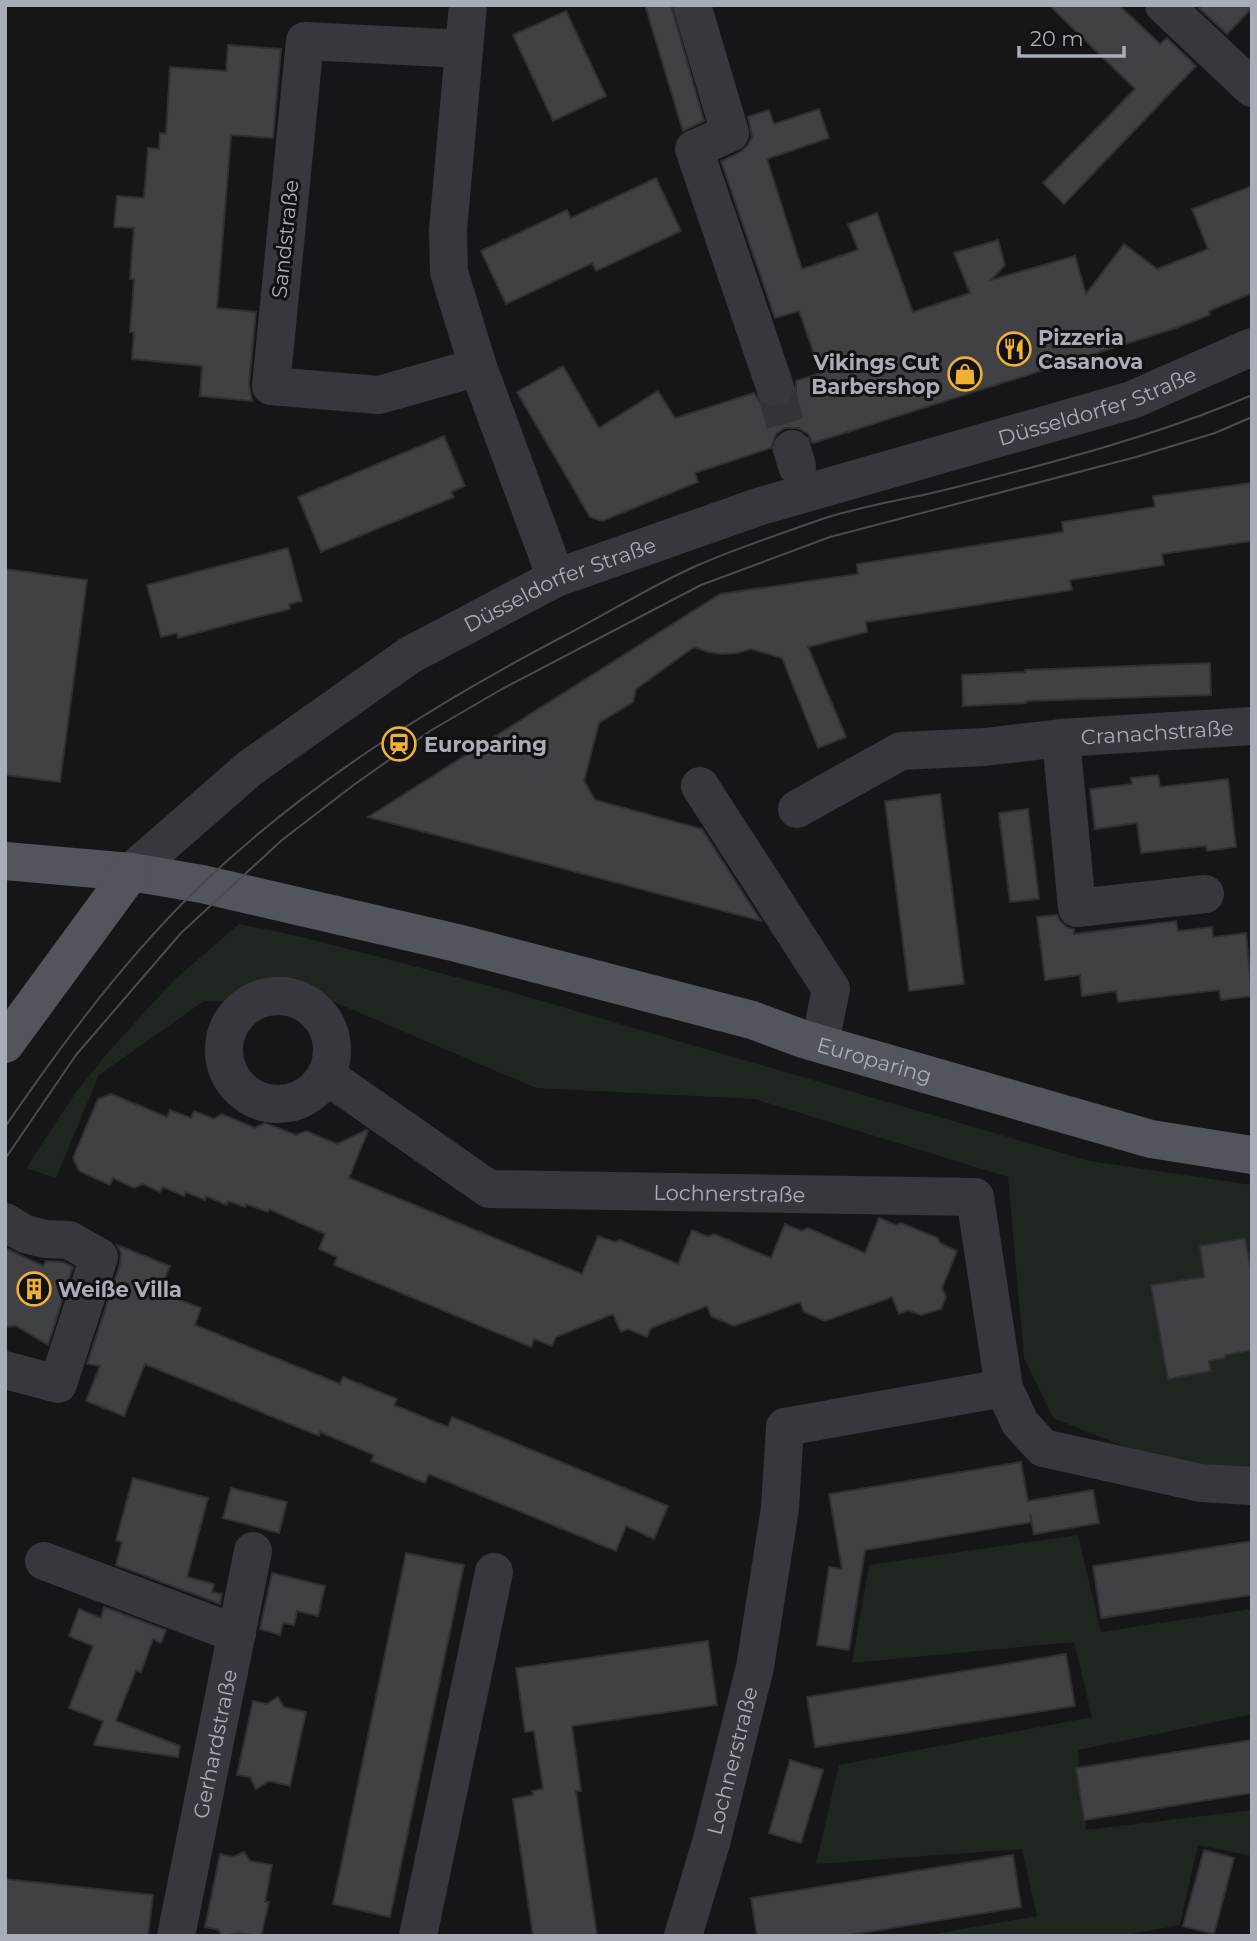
<svg xmlns="http://www.w3.org/2000/svg" width="1257" height="1941" font-family="Montserrat,sans-serif">
  <style>
    .green { fill: #1e261f }
    .building { fill: #404145; stroke: #303034; stroke-width: 2 }
    .lines { fill: none; stroke-linecap: round; stroke-linejoin: round }
    .minor-tunnel { stroke: #333438; stroke-width: 38; stroke-dasharray: 38 19; stroke-linecap: butt }
    .minor { stroke: #37383d; stroke-width: 38 }
    .major { stroke: #53555c; stroke-width: 38 }
    .tram { stroke: #4a4c52; stroke-width: 2 }
    .labels { text-anchor: middle; dominant-baseline: central; stroke-width: 6; stroke-linejoin: round; paint-order: stroke }
    .street-label { font-size: 21px; fill: #a8adb8; stroke: #111113 }
    .poi-label { font-size: 21px; font-weight: bold; fill: #a8adb8; stroke: #111113; text-anchor: start }
  </style>
  <rect width="100%" height="100%" fill="#161618"/>
  <g class="green">
    <path d="M 239,924 L 302,937 L 490,986 L 1090,1161 L 1252,1185 L 1252,1470 L 1150,1457 L 1053,1418 L 1024,1358 L 1008,1177 L 755,1099 L 536,1088 L 278,978 L 240,1002 L 204,1001 L 99,1075 L 56,1178 L 26,1168 L 76,1092 L 110,1050 L 173,981 Z"/>
    <path d="M 1078,1535 L 1101,1632 L 1252,1609 L 1252,1711 L 1249,1715 L 1078,1750 L 1086,1830 L 1252,1810 L 1252,1856 L 1198,1845 L 1180,1925 L 1120,1936 L 923,1936 L 1037,1916 L 1022,1849 L 816,1864 L 839,1765 L 1092,1717 L 1074,1642 L 852,1663 L 869,1565 Z"/>
  </g>
  <g class="building">
    <path d="M 645,5 L 671,5 L 704,121 L 683,131 Z"/>
    <path d="M 1049,5 L 1119,5 L 1160,44 L 1167,38 L 1196,66 L 1064,204 L 1043,183 L 1135,89 Z"/>
    <path d="M 1203,5 L 1252,5 L 1252,8 L 1227,34 L 1199,8 Z"/>
    <path d="M 566,11 L 606,96 L 553,121 L 513,35 Z"/>
    <path d="M 228,45 L 281,49 L 273,138 L 231,135 L 217,308 L 256,312 L 249,384 L 252,401 L 200,396 L 202,366 L 132,359 L 134,332 L 130,332 L 134,279 L 130,279 L 134,228 L 114,227 L 117,196 L 144,198 L 148,148 L 159,149 L 160,133 L 166,134 L 170,67 L 226,71 Z"/>
    <path d="M 819,109 L 829,138 L 767,159 L 802,269 L 858,250 L 848,224 L 877,213 L 913,312 L 970,293 L 954,253 L 998,240 L 1005,265 L 991,280 L 1075,256 L 1086,294 L 1124,244 L 1157,269 L 1208,249 L 1192,209 L 1252,186 L 1252,293 L 1209,311 L 1210,315 L 1176,328 L 813,443 L 808,434 L 798,428 L 785,428 L 776,434 L 771,448 L 695,473 L 698,482 L 602,521 L 590,517 L 517,392 L 563,366 L 599,428 L 658,391 L 675,418 L 754,393 L 761,404 L 770,408 L 781,408 L 792,401 L 796,392 L 796,381 L 821,373 L 799,311 L 775,318 L 721,161 L 739,153 L 747,146 L 752,137 L 748,117 L 769,110 L 774,124 Z"/>
    <path d="M 656,178 L 681,231 L 596,271 L 592,263 L 506,304 L 481,251 L 567,210 L 571,218 Z"/>
    <path d="M 444,436 L 465,486 L 451,492 L 454,497 L 321,552 L 298,497 Z"/>
    <path d="M 1252,483 L 1252,541 L 1162,554 L 1164,565 L 1070,580 L 1072,590 L 866,622 L 867,632 L 808,647 L 846,737 L 818,748 L 782,658 L 751,649 L 737,653 L 722,654 L 708,652 L 694,647 L 636,689 L 633,702 L 599,723 L 584,781 L 595,800 L 702,829 L 761,921 L 368,817 L 720,594 L 858,574 L 857,564 L 1063,532 L 1062,522 L 1155,507 L 1153,496 Z"/>
    <path d="M 288,548 L 302,601 L 289,604 L 290,609 L 242,621 L 178,638 L 177,633 L 161,637 L 147,585 Z"/>
    <path d="M 5,569 L 87,580 L 60,782 L 5,775 Z"/>
    <path d="M 1210,663 L 1211,695 L 1026,701 L 1026,703 L 963,706 L 962,675 L 1025,672 L 1025,670 Z"/>
    <path d="M 1158,775 L 1160,787 L 1228,779 L 1236,847 L 1207,851 L 1206,846 L 1141,853 L 1137,823 L 1095,829 L 1090,789 L 1132,784 L 1131,778 Z"/>
    <path d="M 940,794 L 964,984 L 909,991 L 885,801 Z"/>
    <path d="M 1028,809 L 1039,899 L 1010,902 L 999,813 Z"/>
    <path d="M 1057,915 L 1060,921 L 1068,928 L 1074,929 L 1074,934 L 1176,921 L 1178,931 L 1212,927 L 1213,937 L 1246,933 L 1252,996 L 1221,1000 L 1219,990 L 1118,1002 L 1116,991 L 1082,996 L 1080,975 L 1045,980 L 1037,917 Z"/>
    <path d="M 111,1094 L 167,1117 L 170,1110 L 191,1118 L 194,1111 L 214,1119 L 222,1114 L 255,1128 L 265,1123 L 296,1135 L 306,1131 L 337,1144 L 366,1130 L 368,1131 L 349,1178 L 582,1274 L 598,1236 L 615,1242 L 620,1240 L 678,1264 L 692,1230 L 708,1237 L 714,1234 L 771,1258 L 785,1224 L 802,1231 L 808,1228 L 865,1253 L 879,1218 L 896,1225 L 901,1223 L 938,1238 L 940,1243 L 957,1251 L 942,1288 L 946,1297 L 941,1309 L 921,1315 L 908,1310 L 899,1314 L 892,1297 L 825,1321 L 804,1312 L 800,1302 L 734,1326 L 711,1316 L 707,1306 L 651,1328 L 647,1337 L 628,1329 L 621,1332 L 613,1314 L 556,1337 L 552,1346 L 534,1339 L 531,1347 L 334,1265 L 337,1257 L 319,1249 L 325,1234 L 269,1209 L 268,1212 L 246,1204 L 245,1207 L 228,1201 L 227,1205 L 206,1196 L 205,1200 L 186,1192 L 184,1196 L 163,1187 L 160,1192 L 143,1184 L 134,1188 L 113,1178 L 110,1185 L 79,1171 L 73,1158 L 98,1099 Z"/>
    <path d="M 1245,1238 L 1252,1275 L 1252,1350 L 1225,1355 L 1225,1358 L 1209,1361 L 1211,1371 L 1168,1379 L 1151,1285 L 1204,1277 L 1200,1246 Z"/>
    <path d="M 117,1245 L 170,1266 L 159,1292 L 201,1308 L 195,1325 L 340,1384 L 343,1377 L 397,1399 L 394,1405 L 448,1427 L 452,1417 L 668,1506 L 654,1539 L 626,1526 L 616,1551 L 429,1474 L 425,1483 L 371,1461 L 374,1455 L 320,1432 L 319,1436 L 145,1364 L 124,1416 L 86,1401 L 100,1366 L 87,1364 L 120,1264 L 121,1253 Z"/>
    <path d="M 5,1248 L 43,1266 L 46,1261 L 63,1262 L 73,1267 L 48,1345 L 16,1326 L 5,1327 Z"/>
    <path d="M 1021,1462 L 1028,1501 L 1093,1490 L 1099,1523 L 1034,1534 L 1030,1514 L 1032,1522 L 865,1550 L 849,1650 L 817,1645 L 829,1567 L 842,1569 L 829,1494 Z"/>
    <path d="M 133,1478 L 208,1498 L 187,1577 L 214,1584 L 212,1592 L 222,1594 L 220,1604 L 116,1565 L 122,1542 L 116,1540 Z"/>
    <path d="M 231,1488 L 287,1502 L 279,1533 L 223,1518 Z"/>
    <path d="M 1252,1541 L 1252,1595 L 1101,1618 L 1093,1566 Z"/>
    <path d="M 406,1553 L 464,1565 L 390,1917 L 333,1904 Z"/>
    <path d="M 272,1573 L 325,1586 L 318,1616 L 297,1611 L 294,1625 L 283,1623 L 280,1635 L 260,1629 Z"/>
    <path d="M 104,1607 L 166,1630 L 161,1643 L 153,1639 L 141,1672 L 136,1670 L 116,1721 L 180,1746 L 178,1757 L 94,1745 L 103,1721 L 69,1708 L 93,1646 L 69,1636 L 79,1609 L 101,1618 Z"/>
    <path d="M 708,1641 L 717,1705 L 572,1726 L 581,1791 L 576,1791 L 597,1936 L 533,1936 L 513,1799 L 533,1795 L 532,1791 L 543,1789 L 534,1731 L 525,1732 L 516,1668 Z"/>
    <path d="M 1066,1654 L 1075,1706 L 815,1747 L 807,1697 Z"/>
    <path d="M 278,1697 L 284,1707 L 306,1712 L 290,1786 L 269,1781 L 256,1789 L 250,1777 L 237,1775 L 253,1701 L 267,1704 Z"/>
    <path d="M 1252,1740 L 1252,1793 L 1084,1820 L 1076,1768 Z"/>
    <path d="M 790,1760 L 823,1770 L 801,1843 L 769,1833 Z"/>
    <path d="M 1204,1850 L 1234,1858 L 1214,1934 L 1183,1926 Z"/>
    <path d="M 244,1852 L 250,1861 L 272,1865 L 265,1902 L 269,1902 L 261,1936 L 238,1933 L 222,1936 L 219,1930 L 205,1927 L 220,1854 L 233,1857 Z"/>
    <path d="M 1013,1855 L 1021,1907 L 843,1936 L 757,1936 L 751,1898 Z"/>
    <path d="M 5,1879 L 153,1895 L 148,1936 L 5,1936 Z"/>
  </g>
  <g class="lines">
    <path class="minor-tunnel" d="M 775,387 L 792,449"/>
    <g class="minor">
      <path d="M 468,5 L 448,230 L 449,272 L 478,367 L 556,578"/>
      <path d="M 692,5 L 730,133 L 694,149 L 775,387"/>
      <path d="M 1164,5 L 1252,88"/>
      <path d="M 464,49 L 305,41 L 271,386 L 379,395 L 478,367"/>
      <path d="M 792,449 L 797,466"/>
      <path d="M 1061,738 L 1077,908 L 1205,894"/>
      <path d="M 700,786 L 831,989 L 820,1043"/>
      <path id="s1" d="M 797,809 L 901,751 L 985,747 L 1061,738 L 1252,726"/>
      <path id="s2" d="M 131,872 L 250,768 L 410,655 L 556,578 L 761,506 L 1132,400 L 1252,347"/>
      <circle cx="278" cy="1050" r="54"/>
      <path id="s3" d="M 327,1076 L 489,1189 L 975,1197 L 1004,1388 L 1020,1423 L 1043,1448 L 1201,1483 L 1252,1486"/>
      <path d="M 5,1222 L 25,1234 L 45,1239 L 69,1240 L 99,1257 L 58,1384 L 5,1370"/>
      <path d="M 44,1561 L 237,1634"/>
      <path id="s4" d="M 176,1936 L 253,1551"/>
      <path d="M 418,1936 L 494,1572"/>
      <path id="s5" d="M 683,1936 L 711,1843 L 755,1667 L 780,1508 L 785,1427 L 1004,1388"/>
    </g>
    <g class="major">
      <path id="s6" d="M 5,861 L 131,872 L 202,884 L 457,943 L 752,1020 L 803,1039 L 1151,1139 L 1252,1155"/>
      <path d="M 5,1044 L 131,872"/>
    </g>
    <g class="tram">
      <path d="M 5,1127 C 64,1041 127,956 202,884 C 309,782 434,704 564,636 C 608,613 651,586 696,566 C 737,548 780,534 822,519 C 864,505 910,499 953,488 C 1054,462 1156,436 1252,395"/>
      <path d="M 5,1159 L 76,1055 L 181,933 L 282,840 L 355,784 L 430,731 L 502,689 L 701,585 L 830,537 L 1136,457 L 1215,433 L 1252,417"/>
    </g>
  </g>
  <defs>
    <symbol id="restaurant-ring" viewBox="-11 -11 22 22"><circle r="9.5" fill="#111113" stroke="#f2b134" stroke-width="1.5"/><path d="M-5-6h1v4h1v-4h1v4h1v-4h1v5L-1.5 .5V6h-2V.5L-5-1ZM5-6V6H3V1.5H1.5Q1.5-4 5-6Z" fill="#f2b134"/></symbol>
    <symbol id="shop-ring" viewBox="-11 -11 22 22"><circle r="9.5" fill="#111113" stroke="#f2b134" stroke-width="1.5"/><path d="M-5-2.5h2.3a2.7 3.5 0 0 1 5.4 0H5L5.5 6h-11ZM-1.5-2.5h3a1.5 2.3 0 0 0-3 0Z" fill="#f2b134"/></symbol>
    <symbol id="station-ring" viewBox="-11 -11 22 22"><circle r="9.5" fill="#111113" stroke="#f2b134" stroke-width="1.5"/><path d="M-3-6H3Q5-6 5-4V2Q5 4 3 4L4.5 6H3L1.5 4h-3L-3 6H-4.5L-3 4Q-5 4-5 2V-4Q-5-6-3-6ZM-3.5-4v3h7v-3ZM-3.5 1v1.5H-2V1ZM2 1v1.5H3.5V1Z" fill="#f2b134"/></symbol>
    <symbol id="building-ring" viewBox="-11 -11 22 22"><circle r="9.5" fill="#111113" stroke="#f2b134" stroke-width="1.5"/><path d="M-4-6H4V6H1V3H-1V6H-4ZM-2.5-4.3h1.7v1.8h-1.7ZM.8-4.3h1.7v1.8H.8ZM-2.5-1h1.7V.8h-1.7ZM.8-1h1.7V.8H.8Z" fill="#f2b134"/></symbol>
  </defs>
  <g fill-rule="evenodd">
    <use href="#restaurant-ring" x="995" y="330" width="38" height="38"/>
    <use href="#shop-ring" x="946" y="355" width="38" height="38"/>
    <use href="#station-ring" x="380" y="725" width="38" height="38"/>
    <use href="#building-ring" x="15" y="1270" width="38" height="38"/>
  </g>
  <g class="labels">
    <g class="street-label">
      <text transform="translate(285 239) rotate(-84)">Sandstraße</text>
      <text stroke="none"><textPath href="#s2" startOffset="1087">Düsseldorfer Straße</textPath></text>
      <text stroke="none"><textPath href="#s2" startOffset="520">Düsseldorfer Straße</textPath></text>
      <text stroke="none"><textPath href="#s1" startOffset="376">Cranachstraße</textPath></text>
      <text stroke="none"><textPath href="#s6" startOffset="894">Europaring</textPath></text>
      <text stroke="none"><textPath href="#s3" startOffset="438">Lochnerstraße</textPath></text>
      <text stroke="none"><textPath href="#s4" startOffset="196">Gerhardstraße</textPath></text>
      <text stroke="none"><textPath href="#s5" startOffset="182">Lochnerstraße</textPath></text>
    </g>
    <g class="poi-label">
      <text x="1038" y="337">Pizzeria<tspan x="1038" dy="24">Casanova</tspan></text>
      <text x="940" y="362" text-anchor="end">Vikings Cut<tspan x="940" dy="24">Barbershop</tspan></text>
      <text x="424" y="744">Europaring</text>
      <text x="58" y="1289">Weiße Villa</text>
    </g>
  </g>
  <rect width="1257" height="1941" fill="none" stroke="#a8adb8" stroke-width="14"/>
  <path d="M1019 46v10h105v-10" fill="none" stroke="#a8adb8" stroke-width="3.5"/>
  <text x="1030" y="46" font-size="21" fill="#a8adb8" stroke="#111113" stroke-width="5" paint-order="stroke">20 m</text>
</svg>
